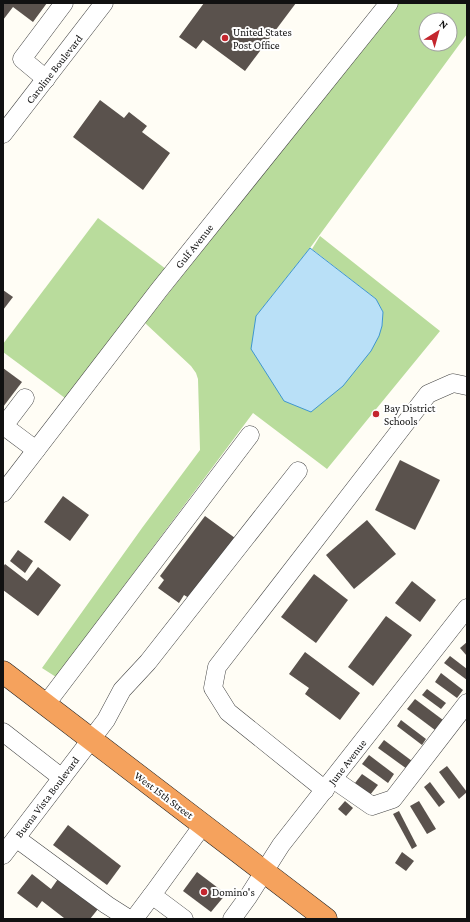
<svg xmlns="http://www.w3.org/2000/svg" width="470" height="922" font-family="'Crimson Pro',serif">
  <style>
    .forest { fill: #b9dc9c; fill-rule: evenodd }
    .water { fill: #b9e0f7; stroke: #3f96cf }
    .building { fill: #5a524d }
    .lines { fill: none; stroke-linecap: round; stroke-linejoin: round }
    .minor-casing { stroke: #444; stroke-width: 19 }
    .highway-casing { stroke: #222; stroke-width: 23 }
    .minor { stroke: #fff; stroke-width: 18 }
    .highway { stroke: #f5a25d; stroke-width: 22 }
    .poi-dot { fill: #c4262e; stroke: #fff; stroke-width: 1.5 }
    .labels { text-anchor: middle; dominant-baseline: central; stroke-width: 4; stroke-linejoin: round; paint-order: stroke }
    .poi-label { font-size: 11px; fill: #111; stroke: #fff; text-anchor: start }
    .street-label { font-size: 11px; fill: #111; stroke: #fff }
  </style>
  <rect width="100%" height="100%" fill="#fffdf5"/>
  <g class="forest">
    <path d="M 398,3 L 467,3 L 467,34 L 310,248 L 256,316 L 382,326 L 383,312 L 376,299 L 312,249 L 320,236 L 440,331 L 327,469 L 253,413 L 56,677 L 42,668 L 142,528 L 200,450 L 198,379 L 196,373 L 191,366 L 145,323 ZM 426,20 L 450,20 L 450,44 L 426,44 Z"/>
    <path d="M 98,218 L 170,272 L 69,401 L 3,352 L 3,344 Z"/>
  </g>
  <path class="water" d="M 310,248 L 376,299 L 383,312 L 382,326 L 379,336 L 371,351 L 343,386 L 311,412 L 284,401 L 251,349 L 256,316 Z"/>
  <g class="building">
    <path d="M 3,3 L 47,3 L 33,22 L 13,7 L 3,20 Z"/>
    <path d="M 204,3 L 296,3 L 245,71 L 203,40 L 196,49 L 179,37 Z"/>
    <path d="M 100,100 L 124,118 L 129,112 L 147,126 L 142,132 L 170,153 L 143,190 L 73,137 Z"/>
    <path d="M 3,290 L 13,297 L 3,310 Z"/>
    <path d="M 3,368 L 22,382 L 3,407 Z"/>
    <path d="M 400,460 L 440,480 L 415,530 L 375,510 Z"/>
    <path d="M 63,496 L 89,515 L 70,541 L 44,522 Z"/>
    <path d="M 205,516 L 235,538 L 189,598 L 184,595 L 179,603 L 158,588 L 164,580 L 160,576 Z"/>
    <path d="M 367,520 L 396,554 L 354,589 L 326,555 Z"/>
    <path d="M 18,550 L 33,561 L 25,573 L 10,561 Z"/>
    <path d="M 5,564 L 27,581 L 38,567 L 61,585 L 38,616 L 3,590 L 3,567 Z"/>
    <path d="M 314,574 L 348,600 L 316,643 L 281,617 Z"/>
    <path d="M 412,581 L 436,600 L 420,622 L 395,603 Z"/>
    <path d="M 386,616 L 412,635 L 373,686 L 348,667 Z"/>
    <path d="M 467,642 L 467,656 L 460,648 Z"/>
    <path d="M 305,652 L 360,693 L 340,720 L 305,694 L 309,688 L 289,674 Z"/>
    <path d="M 450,656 L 467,669 L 467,680 L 444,663 Z"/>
    <path d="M 441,673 L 463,690 L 457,698 L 435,682 Z"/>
    <path d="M 427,689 L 446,703 L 441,709 L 422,695 Z"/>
    <path d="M 415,699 L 443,720 L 435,730 L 407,709 Z"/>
    <path d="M 401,720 L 426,739 L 422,745 L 397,726 Z"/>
    <path d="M 384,740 L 412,761 L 407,769 L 378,748 Z"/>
    <path d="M 369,755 L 394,774 L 388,783 L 362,764 Z"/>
    <path d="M 447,766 L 467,792 L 459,799 L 439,772 Z"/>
    <path d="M 362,774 L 378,785 L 370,795 L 355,783 Z"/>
    <path d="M 430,782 L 445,802 L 439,807 L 424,787 Z"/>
    <path d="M 345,801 L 353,808 L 346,816 L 338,809 Z"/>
    <path d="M 419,801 L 436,829 L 427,834 L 410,806 Z"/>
    <path d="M 399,811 L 417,846 L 412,849 L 393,814 Z"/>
    <path d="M 68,825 L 121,866 L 107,885 L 53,845 Z"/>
    <path d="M 402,852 L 414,861 L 406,871 L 395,863 Z"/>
    <path d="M 197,872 L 226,894 L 211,912 L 183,891 Z"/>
    <path d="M 32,874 L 51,889 L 58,879 L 98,909 L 90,919 L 63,919 L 64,918 L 42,901 L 37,908 L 17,893 Z"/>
  </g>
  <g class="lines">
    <defs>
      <g id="minor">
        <path d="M 46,79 L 22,59 L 64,3"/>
        <path d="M 3,134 L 104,3"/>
        <path d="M 4,426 L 36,450"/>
        <path d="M 3,427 L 25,398"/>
        <path d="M 3,493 L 159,290 L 389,3"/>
        <path d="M 46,704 L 250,435"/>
        <path d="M 3,732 L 62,778"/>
        <path d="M 333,779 L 372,806 L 393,799 L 467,703"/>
        <path d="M 325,790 L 228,712 L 213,688 L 217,667 L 428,394 L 453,383 L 467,386"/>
        <path d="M 16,838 L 107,905 L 129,919"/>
        <path d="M 3,855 L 106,720 L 122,690 L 148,662 L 298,471"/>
        <path d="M 134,919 L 152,895"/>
        <path d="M 184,919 L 152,895 L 203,825"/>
        <path d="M 232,919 L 248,897 L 281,845 L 467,608"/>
      </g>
      <path id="highway" d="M 3,672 L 326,919"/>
    </defs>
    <use href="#minor" class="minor-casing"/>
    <use href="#highway" class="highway-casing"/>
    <use href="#minor" class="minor"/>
    <use href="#highway" class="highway"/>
  </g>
  <g class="poi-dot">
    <circle cx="225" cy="38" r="4"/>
    <circle cx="376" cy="414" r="4"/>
    <circle cx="204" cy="892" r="4"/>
  </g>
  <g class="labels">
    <g class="poi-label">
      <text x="233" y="32">United States<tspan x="233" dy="13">Post Office</tspan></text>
      <text x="384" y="408">Bay District<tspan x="384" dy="13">Schools</tspan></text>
      <text x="212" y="892">Domino's</text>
    </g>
    <g class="street-label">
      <text transform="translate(54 69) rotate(-52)">Caroline Boulevard</text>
      <text transform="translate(194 246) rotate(-51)">Gulf Avenue</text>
      <text transform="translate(347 762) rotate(-52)">June Avenue</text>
      <text transform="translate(164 795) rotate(37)">West 15th Street</text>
      <text transform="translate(47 797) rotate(-53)">Buena Vista Boulevard</text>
    </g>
  </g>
  <rect width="470" height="922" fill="none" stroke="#111111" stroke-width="8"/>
  <g transform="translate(438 32) rotate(37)"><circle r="19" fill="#ffffff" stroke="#a0a0a0"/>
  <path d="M0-3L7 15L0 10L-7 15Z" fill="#c4262e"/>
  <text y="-6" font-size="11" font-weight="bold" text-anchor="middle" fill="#111111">N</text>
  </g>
</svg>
